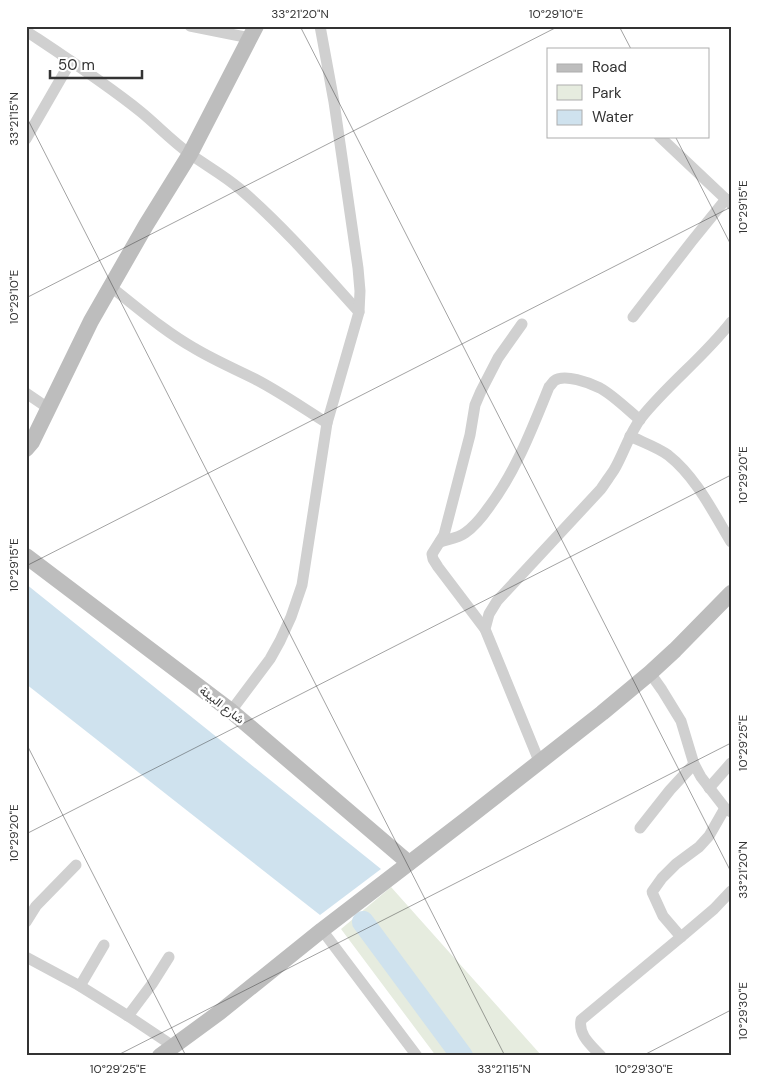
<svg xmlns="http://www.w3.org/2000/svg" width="757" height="1082" font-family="'DM Sans',Vazirmatn,sans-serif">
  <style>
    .green { fill: #e6ecdf }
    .water { fill: #cfe2ee }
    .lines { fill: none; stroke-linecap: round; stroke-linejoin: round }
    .river { stroke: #cfe2ee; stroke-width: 22 }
    .street { stroke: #d0d0d0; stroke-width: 11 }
    .secondary { stroke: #bdbdbd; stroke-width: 16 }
    .ticks { fill: none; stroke: #333; stroke-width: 1; stroke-opacity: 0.45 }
    .labels { text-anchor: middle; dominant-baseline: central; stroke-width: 5; stroke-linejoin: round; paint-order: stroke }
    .street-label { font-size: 12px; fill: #333; stroke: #fff }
    .neatline { fill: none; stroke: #333; stroke-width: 2 }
    .ticks-label { font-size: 12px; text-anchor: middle; fill: #333 }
  </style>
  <rect width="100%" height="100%" fill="#fff"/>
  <path class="green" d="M 391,887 L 541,1055 L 542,1056 L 436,1056 L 341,929 Z"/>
  <path class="water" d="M 26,584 L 381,869 L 320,915 L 26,684 Z"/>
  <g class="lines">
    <path class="river" d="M 363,922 L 462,1056"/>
    <g class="street">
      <path d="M 190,26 L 250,38"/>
      <path d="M 26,31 C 65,57 105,83 141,112 C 158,126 173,142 190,154 C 207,166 225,176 240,189 C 283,226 321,270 359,312"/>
      <path d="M 659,136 L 731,204"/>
      <path d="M 26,139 L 71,61"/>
      <path d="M 111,287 C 138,308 164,331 194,348 C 214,360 235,369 255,379 C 280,392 303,408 327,423"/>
      <path d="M 633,317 L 692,241 L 726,199"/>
      <path d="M 26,393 L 48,408"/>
      <path d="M 630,436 C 642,442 657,447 668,455 C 696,477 713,512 731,542"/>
      <path d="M 440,542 C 449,539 458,538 465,533 C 475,526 482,517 489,507 C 516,471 532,429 549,387 C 550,386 554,381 554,381 C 564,373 590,383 600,388 C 613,395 628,410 640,420"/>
      <path d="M 485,629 L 438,567 L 433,559 L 432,554 L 444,535 L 470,435 L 475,405 L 481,391 L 498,358 L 522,324"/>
      <path d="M 650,673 L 662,690 L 681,721 L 694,764 L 701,777 L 725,808 L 731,812"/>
      <path d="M 231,711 L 270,659 L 280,641 L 291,617 L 302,585 L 327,423 L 359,312 L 360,291 L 358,268 L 334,102 L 320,26"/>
      <path d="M 539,761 L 485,629 L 489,614 L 497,601 L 601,489 C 605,483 610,476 614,470 C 624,453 629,434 641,418 C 668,384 704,357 731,322"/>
      <path d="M 709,788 L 731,763"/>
      <path d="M 640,828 L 670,790 L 694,764"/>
      <path d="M 26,922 L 36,906 L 76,865"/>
      <path d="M 322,930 L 417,1056"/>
      <path d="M 681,937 L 663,916 L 652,892 L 662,878 L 676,864 L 699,847 L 709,836 L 725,808"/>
      <path d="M 26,957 L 80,986 L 128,1016 L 173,1046"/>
      <path d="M 80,986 L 104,945"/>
      <path d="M 128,1016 L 152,984 L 169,957"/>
      <path d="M 601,1056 C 591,1045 578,1035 581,1020 L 681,937 L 714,909 L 731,891"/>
    </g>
    <g class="secondary">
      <path d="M 26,449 L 32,442 L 91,321 L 146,225 L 190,154 L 256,26"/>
      <path d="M 26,556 L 231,711 L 409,863"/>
      <path d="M 160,1056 L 220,1012 L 322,930 L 468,818 L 602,713 L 650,673 L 675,650 L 731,593"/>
    </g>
  </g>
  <path class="ticks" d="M 300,26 L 731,872M 619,26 L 631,49M 26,30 L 33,26M 26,116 L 505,1056M 675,136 L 731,245M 26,298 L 559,26M 26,566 L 731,207M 26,743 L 186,1056M 26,834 L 731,475M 116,1056 L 731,743M 642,1056 L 731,1010"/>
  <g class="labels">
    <g class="street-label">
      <text transform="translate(222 705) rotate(38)">شارع البيئة</text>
    </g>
  </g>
  <rect width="757" height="1082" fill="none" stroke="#ffffff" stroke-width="55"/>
  <rect x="547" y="48" width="162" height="90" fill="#ffffff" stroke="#adadad"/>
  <rect x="557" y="64" width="25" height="8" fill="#bdbdbd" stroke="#adadad"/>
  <text x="592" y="72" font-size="15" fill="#333333">Road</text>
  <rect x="557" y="85" width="25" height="15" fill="#e6ecdf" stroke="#adadad"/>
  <text x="592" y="98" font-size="15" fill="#333333">Park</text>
  <rect x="557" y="110" width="25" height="15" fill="#cfe2ee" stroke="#adadad"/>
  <text x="592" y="122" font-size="15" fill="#333333">Water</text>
  <path d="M50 70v8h92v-8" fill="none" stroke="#333333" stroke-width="2.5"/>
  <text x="58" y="70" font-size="15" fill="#333333" stroke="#ffffff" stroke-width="4" paint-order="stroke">50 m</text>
  <rect x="28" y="28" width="702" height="1026" class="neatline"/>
  <g class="ticks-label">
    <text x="300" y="18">33°21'20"N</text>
    <text x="556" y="18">10°29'10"E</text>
    <text transform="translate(14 119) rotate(-90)" y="4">33°21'15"N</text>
    <text transform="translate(743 207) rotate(-90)" y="4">10°29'15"E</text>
    <text transform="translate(14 297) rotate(-90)" y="4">10°29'10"E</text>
    <text transform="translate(743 475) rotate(-90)" y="4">10°29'20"E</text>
    <text transform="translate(14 565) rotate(-90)" y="4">10°29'15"E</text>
    <text transform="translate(743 743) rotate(-90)" y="4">10°29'25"E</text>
    <text transform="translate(14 833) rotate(-90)" y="4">10°29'20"E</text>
    <text transform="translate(743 870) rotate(-90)" y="4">33°21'20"N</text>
    <text transform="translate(743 1011) rotate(-90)" y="4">10°29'30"E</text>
    <text x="118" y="1073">10°29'25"E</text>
    <text x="504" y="1073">33°21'15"N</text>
    <text x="644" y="1073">10°29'30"E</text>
  </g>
</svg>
